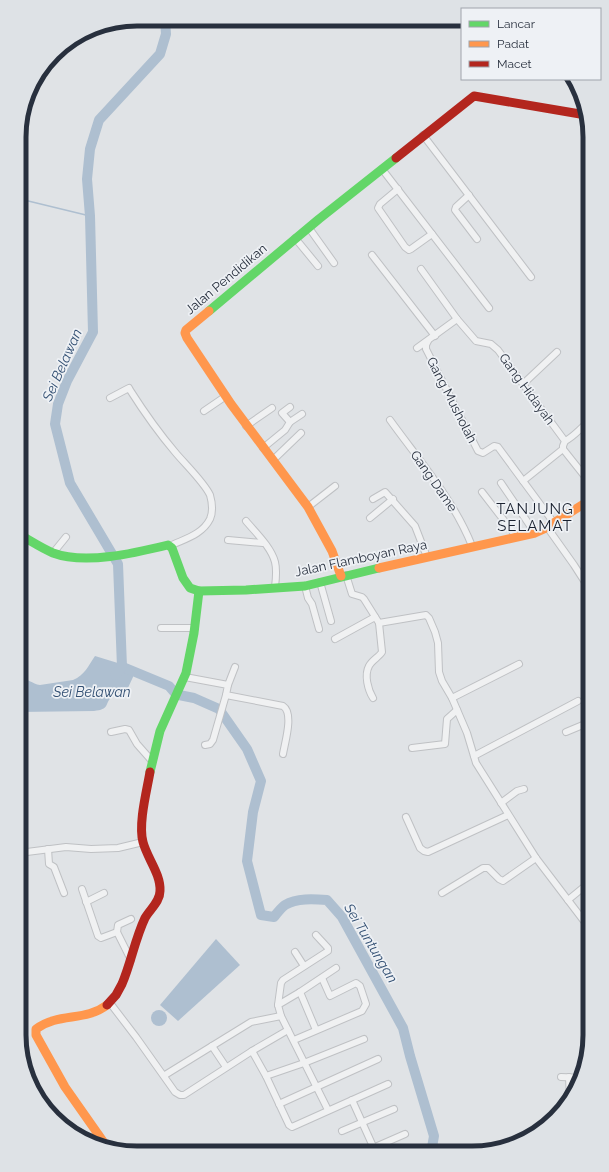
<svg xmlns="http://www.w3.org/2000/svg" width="609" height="1172" font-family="Raleway,sans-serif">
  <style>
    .water { fill: #aebfd0 }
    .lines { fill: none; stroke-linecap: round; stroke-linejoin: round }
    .stream { stroke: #aebfd0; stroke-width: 1.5 }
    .river { stroke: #aebfd0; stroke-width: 10 }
    .street-casing { stroke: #bfc1c4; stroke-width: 8 }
    .street { stroke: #f0f1f2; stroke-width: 6 }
    .fast { stroke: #63d668; stroke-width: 9 }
    .slow { stroke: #ff974d; stroke-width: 9 }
    .jam { stroke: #b3261e; stroke-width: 9 }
    .labels { text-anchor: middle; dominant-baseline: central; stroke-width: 3.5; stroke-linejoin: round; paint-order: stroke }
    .street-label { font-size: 13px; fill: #28303e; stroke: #eef1f5 }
    .water-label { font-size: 14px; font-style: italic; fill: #324f72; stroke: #eef1f5 }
    .quarter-label { font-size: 15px; letter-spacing: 1px; fill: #1a212f; stroke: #eef1f5 }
    .rim { fill: none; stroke: #28303e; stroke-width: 5 }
  </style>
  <rect width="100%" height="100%" fill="#e0e3e6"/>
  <g class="water">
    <path d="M 95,656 L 134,668 L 133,677 L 127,690 C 122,692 116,692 112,696 C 104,705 110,709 94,711 L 19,712 L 19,678 C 28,678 32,684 40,685 L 73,680 C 85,675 88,666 95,656 Z"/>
    <path d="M 216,939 L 240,965 L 178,1021 L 160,1005 Z"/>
    <circle cx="159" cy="1018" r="8"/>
  </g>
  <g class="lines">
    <path class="stream" d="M 20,199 L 90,216"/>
    <g class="river">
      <path d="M 123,667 L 169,686 L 175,693 L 179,695 L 194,698 L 219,709 L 247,749 L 261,781 L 253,812 L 247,861 L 261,915 L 274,917 C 277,913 281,908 285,905 C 297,898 313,899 327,900 L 342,917 L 403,1028 L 410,1056 L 434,1136 L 431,1153"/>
      <path d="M 115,675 L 122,667 L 118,564 L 70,483 L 55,424 L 58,404 L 67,381 L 93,332 L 90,216 L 87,179 L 90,149 L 99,120 L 160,54 L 166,34 L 165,19"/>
    </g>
    <defs>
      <g id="street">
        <path d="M 423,135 L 531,277"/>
        <path d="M 20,143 L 31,85"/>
        <path d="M 382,169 L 489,308"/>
        <path d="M 398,189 L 380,204 L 378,208 L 405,247 L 409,250 L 411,249 L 432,234"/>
        <path d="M 469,195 L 456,207 L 455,210 L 477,239"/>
        <path d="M 309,228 L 334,263"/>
        <path d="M 295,238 L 318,266"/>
        <path d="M 372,255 L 435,336"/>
        <path d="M 421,269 L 457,319 L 476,341 L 491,344 L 498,350 L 565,441 L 563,446 L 563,449 L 590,483"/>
        <path d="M 428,341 L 426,345 L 426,349 L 478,451 L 483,453 L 494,446 L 498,447 L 554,523"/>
        <path d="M 417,348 L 457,319"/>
        <path d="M 590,351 L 586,344 L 590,340"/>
        <path d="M 523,384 L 557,352"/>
        <path d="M 110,398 L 127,389 L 129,388 L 130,390 C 144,412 158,432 175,452 C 184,463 204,482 210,495 C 212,502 213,512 210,519 C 202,535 184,539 170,546"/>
        <path d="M 290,407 L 282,413 L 290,422"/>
        <path d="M 204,411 L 226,396"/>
        <path d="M 390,420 C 418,459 454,500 472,546"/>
        <path d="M 246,426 L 272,408"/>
        <path d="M 565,441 C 575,436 581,427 590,421"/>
        <path d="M 263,448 L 285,430 L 290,422 L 302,414"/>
        <path d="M 273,460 L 301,433"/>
        <path d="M 523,481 L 563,449"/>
        <path d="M 501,483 L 535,533"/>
        <path d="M 482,492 L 516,536"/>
        <path d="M 373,499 L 385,492 L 415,526 L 427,557"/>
        <path d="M 308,507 L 335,486"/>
        <path d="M 370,518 L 393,499"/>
        <path d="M 246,521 C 256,533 271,547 275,562 C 277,570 276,579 275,587"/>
        <path d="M 547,527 L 574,565 L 590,590"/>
        <path d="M 228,540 L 263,543"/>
        <path d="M 53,553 L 66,537"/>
        <path d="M 346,575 L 352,594 L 362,597 L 364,599 L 379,623 L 426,615 L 429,618 L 435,632 L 438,643 L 439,672 L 442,681 L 452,698 L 467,733 L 476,763 L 536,858 L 590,929"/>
        <path d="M 320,582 L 331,621"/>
        <path d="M 305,586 L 308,598 L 312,604 L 319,629"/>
        <path d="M 161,628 L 195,628"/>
        <path d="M 335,639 L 375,617"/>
        <path d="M 185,677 L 228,685 L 226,695 L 283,706 C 294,713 285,742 283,754"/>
        <path d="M 228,685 L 235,667"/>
        <path d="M 373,698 C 368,690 364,675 369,666 C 372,660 379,657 382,652 L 379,623"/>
        <path d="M 452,698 L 519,664"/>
        <path d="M 111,732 L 125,729 L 129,730 L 137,744 L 152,761"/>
        <path d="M 566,732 L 590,722"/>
        <path d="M 205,745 L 210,744 L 213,740 L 226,695"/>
        <path d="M 412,748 L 445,744 L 447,719 L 457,710"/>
        <path d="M 474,756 L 578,701"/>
        <path d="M 501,803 L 517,791 L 524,789"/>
        <path d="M 406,817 L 420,848 L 424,851 L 428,852 L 508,815"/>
        <path d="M 48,849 L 49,864 L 54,867 L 64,893"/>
        <path d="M 19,853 L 66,847 L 91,849 L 118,848 L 143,842"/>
        <path d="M 82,889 L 98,936 L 101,938 L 117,932 L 131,960"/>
        <path d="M 442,893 L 483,868 L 488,868 L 499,879 L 503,881 L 536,858"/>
        <path d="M 568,900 L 590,882"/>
        <path d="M 86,902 L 104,893"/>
        <path d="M 117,932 L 118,925 L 131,919"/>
        <path d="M 295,952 L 304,966"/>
        <path d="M 300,992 L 316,1030"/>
        <path d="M 110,1003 L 136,1037 L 175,1092 L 180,1095 L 184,1095 L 252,1051 L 288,1030 L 281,1016 L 251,1022 L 165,1075"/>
        <path d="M 278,1005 L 281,983 L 283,980 L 328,951 L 328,948 L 316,935"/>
        <path d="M 281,1016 L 278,1005 L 300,992 L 336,968"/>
        <path d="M 288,1030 L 328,1110"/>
        <path d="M 294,1040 L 362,1011 L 366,1004 L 360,986 L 356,983 L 330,996 L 322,978"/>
        <path d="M 212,1046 L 226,1067"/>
        <path d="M 252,1051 L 266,1076 L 289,1125 L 292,1127 L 388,1084"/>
        <path d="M 266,1076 L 304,1063 L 364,1039"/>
        <path d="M 561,1077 L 582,1078"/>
        <path d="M 569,1077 L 570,1100"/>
        <path d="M 352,1100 L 376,1153"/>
        <path d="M 279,1104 L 378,1059"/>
        <path d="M 342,1131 L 394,1109"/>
        <path d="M 91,1138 L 99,1135"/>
        <path d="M 373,1148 L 405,1134"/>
      </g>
    </defs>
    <use href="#street" class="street-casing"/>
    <use href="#street" class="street"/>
    <g class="fast">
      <path d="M 209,311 L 319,219 L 396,158"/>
      <path d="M 20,535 C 31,541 41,548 53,553 C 85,565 135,553 168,545 L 172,548 L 183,578 L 190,588 L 199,591 L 246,590 L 305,586 L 379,568"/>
      <path d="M 150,772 L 160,731 L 186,673 L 194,633 L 199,591"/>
    </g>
    <g class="slow">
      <path d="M 209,311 L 186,330 L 185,333 L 187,338 L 231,404 L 308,507 L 332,551 L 341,576"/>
      <path d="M 379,568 L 535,533 L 544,529 L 590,500"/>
      <path d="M 105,1144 L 65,1087 L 36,1035 L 36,1029 C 59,1012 85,1022 107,1005"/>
    </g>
    <g class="jam">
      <path d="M 396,158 L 474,96 L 586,115"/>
      <path d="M 107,1005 L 116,995 L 122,984 C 131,963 135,939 145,918 C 150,909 160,902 160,891 C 161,874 147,858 143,842 C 138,824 147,790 150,772"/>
    </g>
  </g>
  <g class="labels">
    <g class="street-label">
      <text transform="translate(226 279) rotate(-40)">Jalan Pendidikan</text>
      <text transform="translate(527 389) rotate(54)">Gang Hidayah</text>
      <text transform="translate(452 400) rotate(63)">Gang Musholah</text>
      <text transform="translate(434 481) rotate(55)">Gang Dame</text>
      <text transform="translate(361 558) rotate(-12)">Jalan Flamboyan Raya</text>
    </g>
    <g class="water-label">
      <text transform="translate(62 365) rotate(-66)">Sei Belawan</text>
      <text x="92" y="692">Sei Belawan</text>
      <text transform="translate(371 943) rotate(59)">Sei Tuntungan</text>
    </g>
    <g class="quarter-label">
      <text x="535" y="509">TANJUNG<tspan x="535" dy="17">SELAMAT</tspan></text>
    </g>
  </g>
  <path d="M0 0H609V1172H0ZM137 26H472A111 111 0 0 1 583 137V1035A111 111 0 0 1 472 1146H137A111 111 0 0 1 26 1035V137A111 111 0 0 1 137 26Z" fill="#dee2e6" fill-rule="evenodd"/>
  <path class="rim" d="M137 26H472A111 111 0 0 1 583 137V1035A111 111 0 0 1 472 1146H137A111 111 0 0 1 26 1035V137A111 111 0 0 1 137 26Z"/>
  <rect x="461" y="8" width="140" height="72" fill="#eef1f5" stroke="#9fa4ac"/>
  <rect x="469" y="21" width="20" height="6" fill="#63d668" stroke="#9fa4ac"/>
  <text x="497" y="28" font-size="12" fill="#28303e">Lancar</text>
  <rect x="469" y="41" width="20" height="6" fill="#ff974d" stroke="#9fa4ac"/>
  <text x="497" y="48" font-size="12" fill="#28303e">Padat</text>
  <rect x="469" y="61" width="20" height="6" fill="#b3261e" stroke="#9fa4ac"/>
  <text x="497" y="68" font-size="12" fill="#28303e">Macet</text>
</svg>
